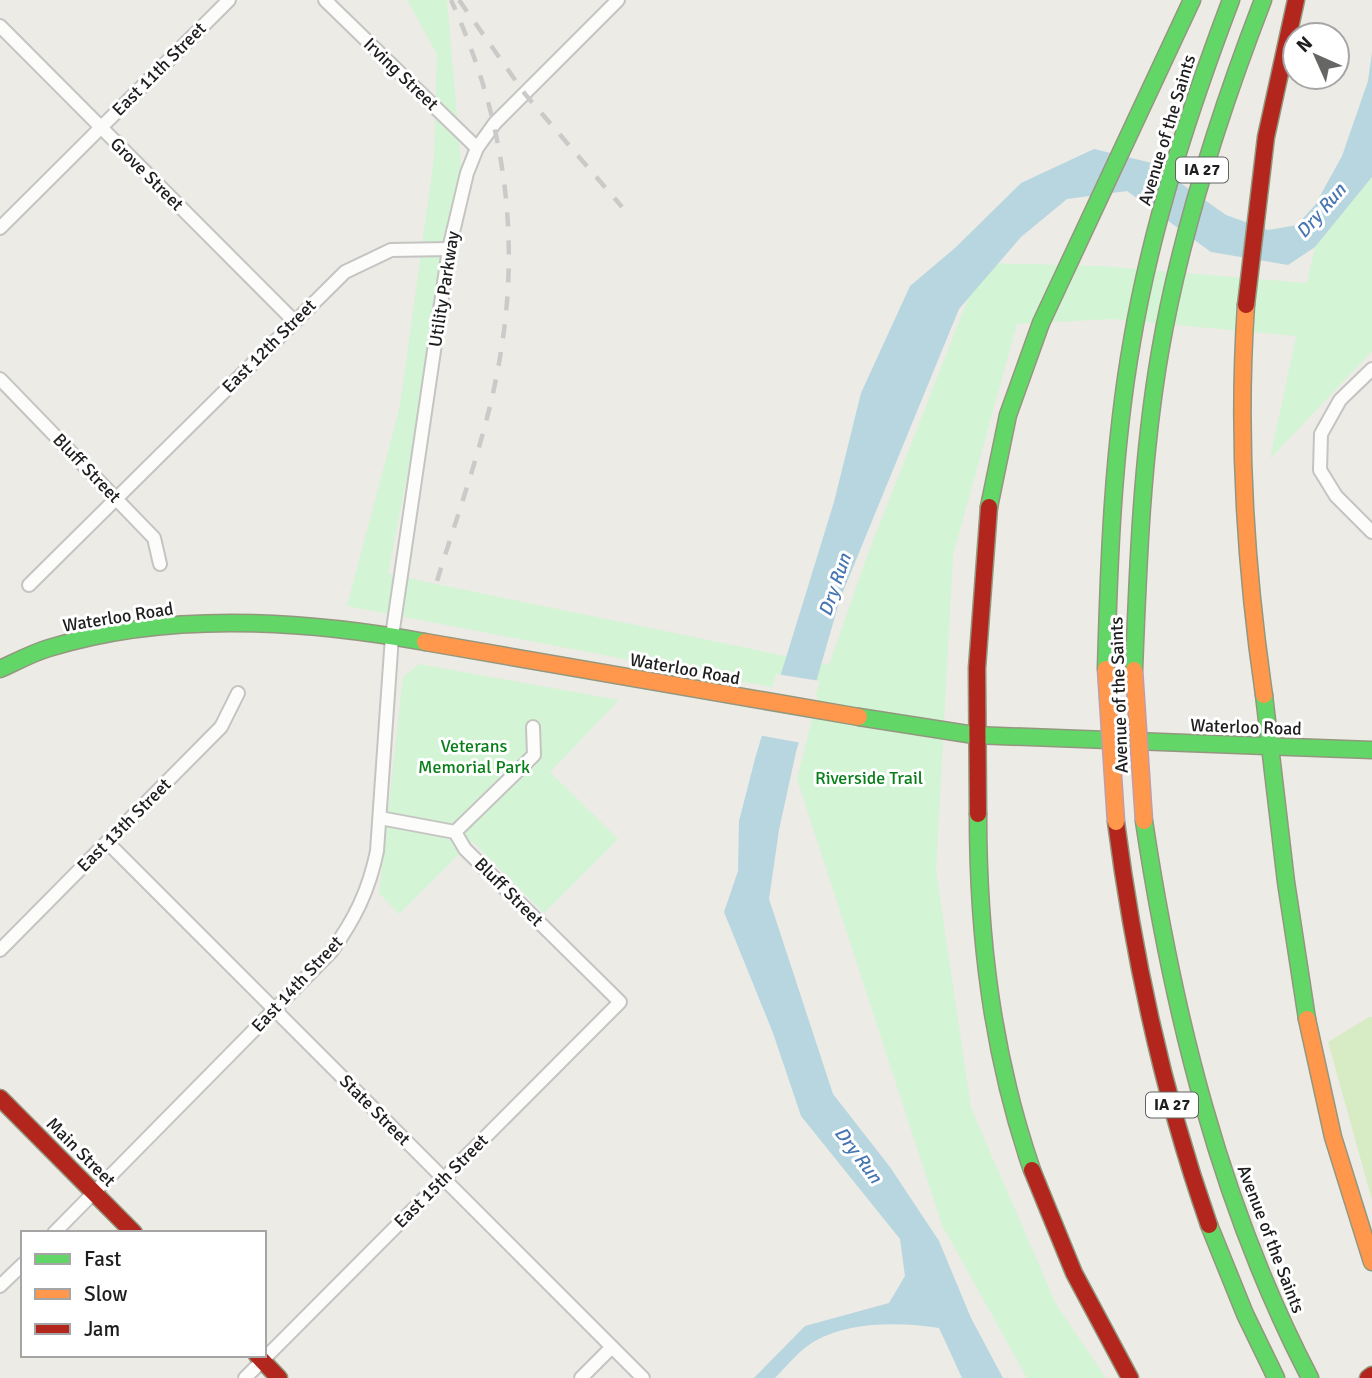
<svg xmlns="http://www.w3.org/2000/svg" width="1372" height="1378" font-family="Signika,sans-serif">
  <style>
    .grass { fill: #d7ebc4 }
    .park { fill: #d3f4d5 }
    .water { fill: #b8d6e0 }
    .pier { fill: #ecebe6 }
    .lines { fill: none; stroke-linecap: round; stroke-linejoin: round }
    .street-casing { stroke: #c5c4c2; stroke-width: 16 }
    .fast-casing { stroke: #93977e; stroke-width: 19 }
    .slow-casing { stroke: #93977e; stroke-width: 19 }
    .jam-casing { stroke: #93977e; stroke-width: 19 }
    .street { stroke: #fcfcfb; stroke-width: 12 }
    .fast { stroke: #63d668; stroke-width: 16 }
    .slow { stroke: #ff974d; stroke-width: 16 }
    .jam { stroke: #b3261e; stroke-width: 16 }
    .rail { stroke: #cacac9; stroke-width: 4.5; stroke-dasharray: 14 14; stroke-linecap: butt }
    .slow-bridge-casing { stroke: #c29da5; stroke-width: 19; stroke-linecap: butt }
    .slow-bridge { stroke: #ff974d; stroke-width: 16 }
    .labels { text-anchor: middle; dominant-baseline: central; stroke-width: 6; stroke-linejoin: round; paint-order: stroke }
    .shield { fill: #fff; stroke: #626262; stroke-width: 2 }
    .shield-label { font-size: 16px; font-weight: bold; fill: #1e1e1e }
    .street-label { font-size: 18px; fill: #1e1e1e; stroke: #fff }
    .park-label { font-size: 18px; fill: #087f19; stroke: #fff }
    .water-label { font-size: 19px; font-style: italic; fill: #4876b0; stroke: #fff }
  </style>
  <rect width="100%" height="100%" fill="#ecebe6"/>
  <path class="grass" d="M 1369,1017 L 1372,1017 L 1372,1200 L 1328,1042 Z"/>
  <g class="park">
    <path d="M 407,0 L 447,0 L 463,187 L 388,574 L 829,665 L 866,559 L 982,263 L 1100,266 L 1307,283 L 1315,247 L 1372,177 L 1372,351 L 1270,459 L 1296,336 L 1112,319 L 1017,324 L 953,555 L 936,871 L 971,1108 L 1056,1304 L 1106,1378 L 1027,1378 L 942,1225 L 797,779 L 818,696 L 347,606 L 400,406 L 434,158 L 437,54 Z"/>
    <path d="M 419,664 L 619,700 L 550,772 L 618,839 L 544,913 L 472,841 L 399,914 L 379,893 L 403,677 Z"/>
  </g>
  <path class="water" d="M 1372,52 L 1372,177 L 1315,247 L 1288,265 L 1211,252 L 1127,191 L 1067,199 L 1021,237 L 959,309 L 840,599 L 796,752 L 779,830 L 769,899 L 833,1094 L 890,1167 L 939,1241 L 971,1318 L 1003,1378 L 962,1378 L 939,1328 C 902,1322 849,1321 815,1341 C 800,1349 787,1366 775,1378 L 754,1378 L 805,1326 L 889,1303 L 905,1276 L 900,1239 L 801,1116 L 773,1033 L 724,912 L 738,871 L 739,821 L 756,755 L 834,502 L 861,393 L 910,286 L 955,248 L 1021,183 L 1094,149 L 1152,163 L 1226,215 L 1268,230 L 1297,225 L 1315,205 L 1342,156 L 1368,81 Z"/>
  <path class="pier" d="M 776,674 L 820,681 L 802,743 L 758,735 Z"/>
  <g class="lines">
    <defs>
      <g id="street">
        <path d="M 325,0 L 477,148"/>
        <path d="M 0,26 L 294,321"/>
        <path d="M 0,228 L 229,0"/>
        <path d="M 1372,369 L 1340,400 L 1321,434 L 1320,470 L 1336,496 L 1372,532"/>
        <path d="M 0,379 L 154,538 L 160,564"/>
        <path d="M 29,585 L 345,272 L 391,250 L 449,249"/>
        <path d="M 455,832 L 534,755 L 533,727"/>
        <path d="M 107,842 L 643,1378"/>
        <path d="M 0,950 L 221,727 L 238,693"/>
        <path d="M 54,1233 L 331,952 C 355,919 369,890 377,851 L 392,636 L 449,249 L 467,173 L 477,148 L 495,123 L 618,0"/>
        <path d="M 0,1286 L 23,1264"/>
        <path d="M 245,1378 L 620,1002 L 465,849 L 455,832 L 380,818"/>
        <path d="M 581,1378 L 612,1347"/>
      </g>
      <g id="fast">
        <path d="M 989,507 L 1008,415 L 1041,323 L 1192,0"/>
        <path d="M 0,669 C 16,662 32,653 49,648 C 168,611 304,620 425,642"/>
        <path d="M 1106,669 C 1109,559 1113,449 1132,341 C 1152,224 1189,111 1231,0"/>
        <path d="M 1134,670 C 1138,564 1142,457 1160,352 C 1181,231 1219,114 1263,0"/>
        <path d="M 1264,695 L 1286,882 L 1307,1019"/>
        <path d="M 859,717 L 974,735 L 1372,750"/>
        <path d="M 978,814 C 978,936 992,1054 1032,1170"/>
        <path d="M 1144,821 C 1173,1013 1220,1205 1310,1378"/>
        <path d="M 1209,1225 L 1245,1314 L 1276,1378"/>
      </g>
      <g id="slow">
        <path d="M 1246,305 C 1237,436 1245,565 1264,695"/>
        <path d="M 425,642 L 859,717"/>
        <path d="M 1307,1019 L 1333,1137 L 1372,1262"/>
      </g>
      <g id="jam">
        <path d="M 1246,305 L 1266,137 L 1296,0"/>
        <path d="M 978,814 L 977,668 L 989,507"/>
        <path d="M 1116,822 C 1134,960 1163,1094 1209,1225"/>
        <path d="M 0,1098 L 134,1233"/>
        <path d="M 1032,1170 L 1074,1273 L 1130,1378"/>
        <path d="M 257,1355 L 279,1378"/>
        <path d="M 1368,1378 L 1372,1375"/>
      </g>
    </defs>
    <use href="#street" class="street-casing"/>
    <use href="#fast" class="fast-casing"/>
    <use href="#slow" class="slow-casing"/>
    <use href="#jam" class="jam-casing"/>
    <use href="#street" class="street"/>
    <use href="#fast" class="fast"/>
    <use href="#slow" class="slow"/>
    <use href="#jam" class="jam"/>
    <g class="rail">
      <path d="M 459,0 L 525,94 L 622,207"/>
      <path d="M 437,581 C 460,506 489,429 501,351 C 521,229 502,112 451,0"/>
    </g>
    <defs>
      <g id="slow-bridge">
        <path d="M 1106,669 L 1116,822"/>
        <path d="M 1134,670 L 1144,821"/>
      </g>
    </defs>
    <use href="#slow-bridge" class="slow-bridge-casing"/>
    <use href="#slow-bridge" class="slow-bridge"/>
  </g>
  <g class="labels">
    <g class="shield">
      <rect x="1176" y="157.5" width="52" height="25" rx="5"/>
      <rect x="1146" y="1092.5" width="52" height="25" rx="5"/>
    </g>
    <g class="shield-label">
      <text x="1202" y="170">IA 27</text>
      <text x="1172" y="1105">IA 27</text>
    </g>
    <g class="street-label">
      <text transform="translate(159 69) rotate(-45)">East 11th Street</text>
      <text transform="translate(401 74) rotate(44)">Irving Street</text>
      <text transform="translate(1167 130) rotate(-73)">Avenue of the Saints</text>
      <text transform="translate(147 174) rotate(45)">Grove Street</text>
      <text transform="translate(444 289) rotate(-81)">Utility Parkway</text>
      <text transform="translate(269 346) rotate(-45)">East 12th Street</text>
      <text transform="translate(87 468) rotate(46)">Bluff Street</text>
      <text transform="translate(118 617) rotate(-9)">Waterloo Road</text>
      <text transform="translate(685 669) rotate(10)">Waterloo Road</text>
      <text transform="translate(1119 695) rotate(-92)">Avenue of the Saints</text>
      <text transform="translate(1246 727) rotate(2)">Waterloo Road</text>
      <text transform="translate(124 825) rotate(-45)">East 13th Street</text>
      <text transform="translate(509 892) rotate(45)">Bluff Street</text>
      <text transform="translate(297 984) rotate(-47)">East 14th Street</text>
      <text transform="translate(375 1110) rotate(45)">State Street</text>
      <text transform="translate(81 1152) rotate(45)">Main Street</text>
      <text transform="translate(441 1181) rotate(-45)">East 15th Street</text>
      <text transform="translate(1271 1239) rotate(69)">Avenue of the Saints</text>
    </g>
    <g class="park-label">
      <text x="474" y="746">Veterans<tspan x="474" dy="21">Memorial Park</tspan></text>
      <text x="869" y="778">Riverside Trail</text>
    </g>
    <g class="water-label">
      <text transform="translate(1321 211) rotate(-49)">Dry Run</text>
      <text transform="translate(835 585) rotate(-71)">Dry Run</text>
      <text transform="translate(858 1155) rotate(53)">Dry Run</text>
    </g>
  </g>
  <rect x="21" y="1231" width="245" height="126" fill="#ffffff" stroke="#a5a5a5" stroke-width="2"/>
  <rect x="35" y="1254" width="35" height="10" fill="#63d668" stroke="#a5a5a5" stroke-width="2"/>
  <text x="84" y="1266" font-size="21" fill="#1e1e1e">Fast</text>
  <rect x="35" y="1289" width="35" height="10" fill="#ff974d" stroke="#a5a5a5" stroke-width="2"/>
  <text x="84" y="1301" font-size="21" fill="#1e1e1e">Slow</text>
  <rect x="35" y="1324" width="35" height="10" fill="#b3261e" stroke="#a5a5a5" stroke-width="2"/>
  <text x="84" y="1336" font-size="21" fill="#1e1e1e">Jam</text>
  <g transform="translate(1316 56) rotate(315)"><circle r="33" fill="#ffffff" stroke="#a5a5a5" stroke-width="2"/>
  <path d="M0-5L12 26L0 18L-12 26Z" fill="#666664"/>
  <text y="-10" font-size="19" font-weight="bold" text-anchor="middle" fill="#1e1e1e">N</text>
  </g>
</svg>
